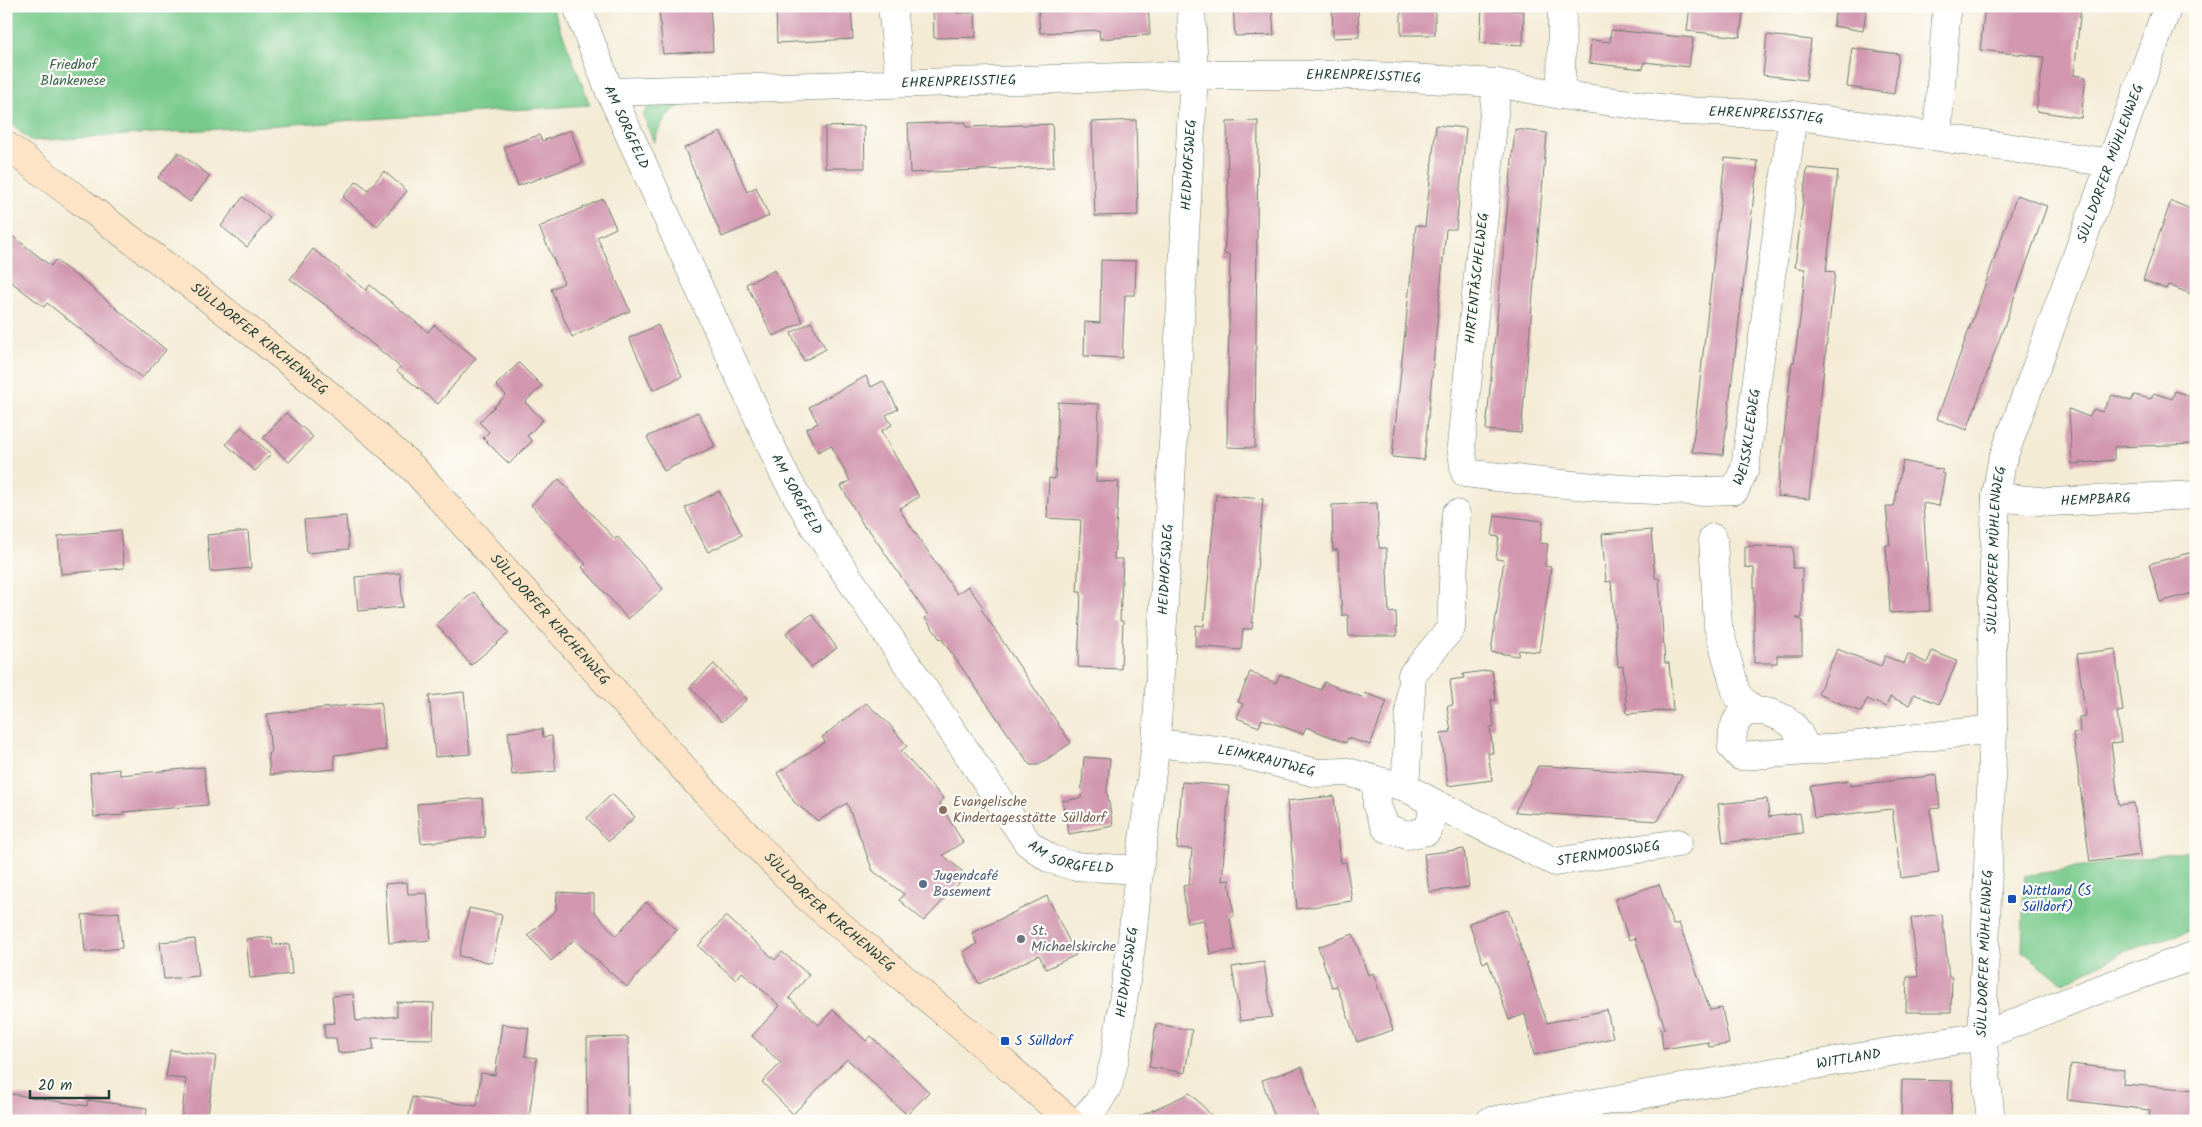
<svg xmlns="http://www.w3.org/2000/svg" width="2202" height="1127" font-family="Kalam,sans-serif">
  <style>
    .green { fill: #78ca8c; stroke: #4c8460 }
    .building { fill: #d297af }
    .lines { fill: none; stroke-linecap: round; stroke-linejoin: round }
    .street-casing { stroke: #6a7a6c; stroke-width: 29 }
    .secondary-casing { stroke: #6a7a6c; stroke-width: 29 }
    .street { stroke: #fff; stroke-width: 28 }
    .secondary { stroke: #fee4c6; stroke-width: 28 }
    .education-dot { fill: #8d6e63; stroke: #fdfcf7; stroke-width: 2 }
    .service-dot { fill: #5c6f8a; stroke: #fdfcf7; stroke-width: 2 }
    .transit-dot { fill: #1a4fb4; stroke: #fdfcf7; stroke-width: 2 }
    .worship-dot { fill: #6b7280; stroke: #fdfcf7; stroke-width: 2 }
    .labels { text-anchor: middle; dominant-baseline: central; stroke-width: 4.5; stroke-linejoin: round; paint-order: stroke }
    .park-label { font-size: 14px; fill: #35604a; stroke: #fdfcf7 }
    .street-label { font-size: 14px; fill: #1f3d34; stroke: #fdfcf7 }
    .education-label { font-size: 14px; fill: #785e54; stroke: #fdfcf7; text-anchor: start }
    .service-label { font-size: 14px; fill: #4e5e75; stroke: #fdfcf7; text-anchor: start }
    .transit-label { font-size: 14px; fill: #164399; stroke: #fdfcf7; text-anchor: start }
    .worship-label { font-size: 14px; fill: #5b616d; stroke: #fdfcf7; text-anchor: start }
  </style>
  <rect width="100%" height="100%" fill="#fdfcf7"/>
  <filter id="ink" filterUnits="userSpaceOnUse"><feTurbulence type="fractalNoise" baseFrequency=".02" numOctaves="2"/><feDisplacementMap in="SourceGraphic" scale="10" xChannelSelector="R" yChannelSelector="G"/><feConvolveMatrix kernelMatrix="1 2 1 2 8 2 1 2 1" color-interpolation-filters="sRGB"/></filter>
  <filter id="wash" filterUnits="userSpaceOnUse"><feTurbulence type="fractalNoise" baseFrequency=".0096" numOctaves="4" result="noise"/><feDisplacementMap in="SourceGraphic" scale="20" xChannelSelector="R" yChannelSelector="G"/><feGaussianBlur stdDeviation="1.12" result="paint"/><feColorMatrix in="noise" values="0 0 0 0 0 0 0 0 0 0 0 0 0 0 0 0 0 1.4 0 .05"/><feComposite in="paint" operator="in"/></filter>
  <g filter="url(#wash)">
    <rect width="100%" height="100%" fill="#f4ebd5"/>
    <g class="green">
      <path d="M 6,6 L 552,6 L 590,105 L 32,141 L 6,121 Z"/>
      <path d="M 653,102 L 684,103 C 666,113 660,124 654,143 L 643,115 Z"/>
      <path d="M 2196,849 L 2196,929 L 2126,951 L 2063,983 L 2022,951 L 2024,876 Z"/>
    </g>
    <g id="blocks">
      <g class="building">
        <path d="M 710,6 L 713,51 L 663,54 L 659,10 Z"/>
        <path d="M 776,6 L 851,6 L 853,39 L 777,43 Z"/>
        <path d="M 933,6 L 957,6 L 957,13 L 975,13 L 976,37 L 934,38 Z"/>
        <path d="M 1038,6 L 1148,6 L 1150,35 L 1100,39 L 1099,30 L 1040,33 Z"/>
        <path d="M 1233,6 L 1272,6 L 1274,35 L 1235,36 Z"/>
        <path d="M 1332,6 L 1358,6 L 1359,37 L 1333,38 Z"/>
        <rect x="1401" y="6" width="34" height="29"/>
        <path d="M 1690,6 L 1744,6 L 1740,37 L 1687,31 Z"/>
        <path d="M 1836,6 L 1867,6 L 1863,31 L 1833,26 Z"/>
        <path d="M 1985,6 L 2081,6 L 2074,75 L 2086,77 L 2081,118 L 2036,111 L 2044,57 L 1980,50 Z"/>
        <path d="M 1482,8 L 1524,11 L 1523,45 L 1480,43 Z"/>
        <path d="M 1611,30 L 1693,38 L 1689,67 L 1644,62 L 1643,69 L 1589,63 L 1591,40 L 1610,42 Z"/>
        <path d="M 1767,35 L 1811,40 L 1806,80 L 1763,75 Z"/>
        <path d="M 1852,48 L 1899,54 L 1894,94 L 1847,87 Z"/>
        <path d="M 1136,120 L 1138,215 L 1095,216 L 1092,122 Z"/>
        <path d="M 1258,121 L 1255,448 L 1227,447 L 1230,255 L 1224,254 L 1228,201 L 1227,122 Z"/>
        <path d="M 966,122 L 966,127 L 1052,124 L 1054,167 L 910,173 L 908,124 Z"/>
        <path d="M 1436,125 L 1466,128 L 1456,229 L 1446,229 L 1424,460 L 1392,457 L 1416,225 L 1425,227 Z"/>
        <path d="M 864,126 L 865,168 L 825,168 L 825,127 Z"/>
        <path d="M 1515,129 L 1547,133 L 1521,433 L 1486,430 Z"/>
        <path d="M 571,130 L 582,163 L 518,186 L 504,147 L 539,135 L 542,141 Z"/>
        <path d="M 721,132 L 747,192 L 756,187 L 769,216 L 722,237 L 684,148 Z"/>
        <path d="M 178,152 L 210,176 L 190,202 L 158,178 Z"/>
        <path d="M 1725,158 L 1758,161 L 1723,455 L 1692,452 Z"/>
        <path d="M 1807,168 L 1838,171 L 1826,271 L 1835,272 L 1809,499 L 1777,496 L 1792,362 L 1794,362 L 1802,304 L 1805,269 L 1795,267 Z"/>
        <path d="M 384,171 L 407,191 L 377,226 L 343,197 L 357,181 L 368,190 Z"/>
        <path d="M 2017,195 L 2047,206 L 1967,430 L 1937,419 Z"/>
        <path d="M 243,197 L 270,218 L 247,247 L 221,226 Z"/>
        <path d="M 603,199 L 616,228 L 597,237 L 630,311 L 572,337 L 551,289 L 564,283 L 539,227 Z"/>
        <path d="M 2171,201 L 2196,211 L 2196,296 L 2168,285 L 2166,289 L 2143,280 Z"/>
        <path d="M 6,231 L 51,266 L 55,260 L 87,284 L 166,350 L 142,378 L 47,303 L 44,307 L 6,278 Z"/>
        <path d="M 313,249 L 366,290 L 370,285 L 428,332 L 434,325 L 476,358 L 438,404 L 397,371 L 400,367 L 327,306 L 290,279 Z"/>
        <path d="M 1101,260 L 1136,261 L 1135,295 L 1125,295 L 1122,358 L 1084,356 L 1085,322 L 1100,323 Z"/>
        <path d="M 775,270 L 803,322 L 773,336 L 746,284 Z"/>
        <path d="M 811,322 L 826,349 L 804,361 L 791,333 Z"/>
        <path d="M 658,325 L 682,377 L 653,390 L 629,338 Z"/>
        <path d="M 519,363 L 542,386 L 525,402 L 543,420 L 527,436 L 532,441 L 509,464 L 483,438 L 489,432 L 479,422 L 506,395 L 496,385 Z"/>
        <path d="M 866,376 L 871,387 L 883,381 L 898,409 L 886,415 L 892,425 L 881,431 L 919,497 L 899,509 L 957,594 L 968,586 L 983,607 L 981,609 L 1071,743 L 1038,765 L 1030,765 L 941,638 L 940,639 L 925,618 L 928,616 L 867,527 L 865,528 L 841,486 L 850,481 L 831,445 L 818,452 L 806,429 L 818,423 L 809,407 Z"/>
        <path d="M 2175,391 L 2196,398 L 2196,444 L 2114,447 L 2114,460 L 2072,464 L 2069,409 L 2089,417 L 2094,409 L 2102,412 L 2112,395 L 2131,401 L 2134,395 L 2151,399 L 2154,393 L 2172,399 Z"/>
        <path d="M 1058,402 L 1099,404 L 1096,481 L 1119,482 L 1114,559 L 1123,559 L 1120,621 L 1123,621 L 1121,669 L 1078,667 L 1081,592 L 1077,592 L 1081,520 L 1047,518 L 1049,478 L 1055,479 Z"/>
        <path d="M 698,412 L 715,446 L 664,471 L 647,437 Z"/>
        <path d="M 286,413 L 313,437 L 289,462 L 263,438 Z"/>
        <path d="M 241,427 L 271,454 L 255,471 L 226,444 Z"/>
        <path d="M 1903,461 L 1943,470 L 1941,473 L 1945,474 L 1939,506 L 1923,503 L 1930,611 L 1890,613 L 1886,545 L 1890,545 L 1886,506 L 1894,506 Z"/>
        <path d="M 559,479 L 615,539 L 618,537 L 663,589 L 628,619 L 582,567 L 586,564 L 531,505 Z"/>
        <path d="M 719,491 L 742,535 L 708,552 L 685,508 Z"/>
        <path d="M 1216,495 L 1263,499 L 1252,629 L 1243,629 L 1241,650 L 1195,646 L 1196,625 L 1204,626 Z"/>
        <path d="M 1377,503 L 1379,548 L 1386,548 L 1389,613 L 1396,612 L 1397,636 L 1349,636 L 1348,615 L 1342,615 L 1338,550 L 1333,550 L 1332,505 Z"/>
        <path d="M 1495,515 L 1543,521 L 1540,543 L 1548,544 L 1545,566 L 1551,567 L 1539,652 L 1519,650 L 1518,656 L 1491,652 L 1504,560 L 1496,559 L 1499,537 L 1492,536 Z"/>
        <path d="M 346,516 L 349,549 L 307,553 L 304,520 Z"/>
        <path d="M 120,530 L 124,568 L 61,574 L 58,536 Z"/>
        <path d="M 1651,530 L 1655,578 L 1659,578 L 1665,663 L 1669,663 L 1673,710 L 1627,714 L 1623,666 L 1618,667 L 1611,581 L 1606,582 L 1602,534 Z"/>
        <path d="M 248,531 L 251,568 L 210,572 L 207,535 Z"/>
        <path d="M 1745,546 L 1793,547 L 1793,568 L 1802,568 L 1802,618 L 1796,618 L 1802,621 L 1802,655 L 1777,655 L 1777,663 L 1754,663 L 1754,568 L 1745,567 Z"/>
        <path d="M 2196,551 L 2196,592 L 2160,602 L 2149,564 Z"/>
        <path d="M 400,573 L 403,607 L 358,611 L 355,577 Z"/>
        <path d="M 474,592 L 509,633 L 471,665 L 436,624 Z"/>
        <path d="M 812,614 L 837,648 L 811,667 L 786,633 Z"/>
        <path d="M 1837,649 L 1881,666 L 1885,656 L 1904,664 L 1908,654 L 1927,663 L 1932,651 L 1957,661 L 1939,704 L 1914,694 L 1909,705 L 1890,697 L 1886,707 L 1867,699 L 1861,712 L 1818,694 Z"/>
        <path d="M 2115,649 L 2123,711 L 2117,712 L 2121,742 L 2111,743 L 2119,805 L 2134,803 L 2141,855 L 2090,862 L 2073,733 L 2080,732 L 2079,717 L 2086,716 L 2077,654 Z"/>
        <path d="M 714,664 L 747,699 L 722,722 L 690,687 Z"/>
        <path d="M 1492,670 L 1496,700 L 1491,700 L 1494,727 L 1490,727 L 1493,753 L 1488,753 L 1492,780 L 1448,786 L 1441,733 L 1451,732 L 1447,706 L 1453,705 L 1450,680 L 1464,678 L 1463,674 Z"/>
        <path d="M 1250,672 L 1276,683 L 1280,674 L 1321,690 L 1324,682 L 1364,698 L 1365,693 L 1387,701 L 1370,745 L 1348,738 L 1346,743 L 1306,727 L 1303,734 L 1262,719 L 1259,727 L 1237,718 L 1243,704 L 1238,702 Z"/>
        <path d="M 464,692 L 470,754 L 435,757 L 429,696 Z"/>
        <path d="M 381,702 L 386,750 L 334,755 L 335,769 L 270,775 L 268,753 L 271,753 L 267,714 Z"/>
        <path d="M 866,703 L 889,724 L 907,746 L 901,751 L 944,799 L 939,803 L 963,842 L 943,855 L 962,871 L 962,880 L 924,921 L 899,900 L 904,894 L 873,871 L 847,803 L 818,821 L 794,802 L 777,773 L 825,742 L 822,737 Z"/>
        <path d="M 542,729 L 543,737 L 552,736 L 556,771 L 512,775 L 508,732 Z"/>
        <path d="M 1084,757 L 1110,759 L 1107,792 L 1113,826 L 1069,834 L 1062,801 L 1081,798 Z"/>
        <path d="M 1538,766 L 1545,766 L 1682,775 L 1658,821 L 1515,812 Z"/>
        <path d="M 204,767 L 208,805 L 123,812 L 123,815 L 94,817 L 90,773 L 119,769 L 120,775 Z"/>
        <path d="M 1937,775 L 1940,808 L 1930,809 L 1939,873 L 1901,878 L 1892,809 L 1814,818 L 1810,786 L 1850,781 L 1850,786 Z"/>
        <path d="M 1182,782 L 1229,786 L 1222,881 L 1229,880 L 1234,916 L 1230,917 L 1235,950 L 1210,954 L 1204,920 L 1187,923 L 1183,886 L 1189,885 L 1192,849 L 1177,848 Z"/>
        <path d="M 612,794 L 635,817 L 609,841 L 587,818 Z"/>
        <path d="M 1334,796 L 1341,863 L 1346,862 L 1352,901 L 1297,909 L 1287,801 Z"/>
        <path d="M 482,798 L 485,837 L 421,843 L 417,804 Z"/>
        <path d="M 1767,799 L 1769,817 L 1800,813 L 1803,833 L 1723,843 L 1718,804 Z"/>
        <path d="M 1464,849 L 1469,887 L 1429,892 L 1424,854 Z"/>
        <path d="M 407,882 L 408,894 L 427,893 L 431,940 L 389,943 L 385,884 Z"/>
        <path d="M 1659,884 L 1673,925 L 1679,923 L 1710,1010 L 1722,1008 L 1729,1044 L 1709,1047 L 1708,1042 L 1663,1049 L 1661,1029 L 1665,1028 L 1635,938 L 1629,940 L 1615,899 Z"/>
        <path d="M 557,892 L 594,894 L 594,911 L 616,936 L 646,902 L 677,930 L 627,987 L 574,940 L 551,961 L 528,935 L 556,910 Z"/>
        <path d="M 1047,896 L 1076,955 L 1046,969 L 1039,955 L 979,984 L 963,952 L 977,944 L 972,933 Z"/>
        <path d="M 469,908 L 502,915 L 492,963 L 459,956 Z"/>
        <path d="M 1508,910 L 1547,1023 L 1607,1010 L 1613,1038 L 1534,1055 L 1525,1014 L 1509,1020 L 1488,961 L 1483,963 L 1469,923 Z"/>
        <path d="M 119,912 L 122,948 L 85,952 L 82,915 Z"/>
        <path d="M 1942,914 L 1949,977 L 1952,977 L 1951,1012 L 1906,1012 L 1907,977 L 1918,977 L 1911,918 Z"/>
        <path d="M 726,916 L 775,960 L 782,952 L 809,975 L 789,998 L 819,1025 L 833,1010 L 866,1041 L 871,1036 L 929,1092 L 907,1115 L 847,1059 L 793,1114 L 762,1082 L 781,1063 L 752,1036 L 780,1006 L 742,972 L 736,980 L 698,946 Z"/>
        <path d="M 1353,934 L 1368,975 L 1373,973 L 1393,1030 L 1357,1042 L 1337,986 L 1332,987 L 1318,947 Z"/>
        <path d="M 272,937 L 273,945 L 289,944 L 292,974 L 250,978 L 246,939 Z"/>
        <path d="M 195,939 L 199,976 L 164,979 L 160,942 Z"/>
        <path d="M 1264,962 L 1272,1017 L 1240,1021 L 1232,967 Z"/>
        <path d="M 353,994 L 356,1021 L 397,1016 L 397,1002 L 434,1003 L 433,1039 L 372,1038 L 374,1050 L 338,1053 L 336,1038 L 325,1038 L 324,1024 L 335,1023 L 332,996 Z"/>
        <path d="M 502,1024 L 529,1028 L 525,1056 L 537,1058 L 529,1119 L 408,1121 L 412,1097 L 477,1106 L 481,1073 L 495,1075 Z"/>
        <path d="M 1156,1024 L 1192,1030 L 1185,1073 L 1149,1067 Z"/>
        <path d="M 628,1037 L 629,1121 L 588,1121 L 587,1038 Z"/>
        <path d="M 170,1050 L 216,1056 L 207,1121 L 181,1121 L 186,1079 L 166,1077 Z"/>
        <path d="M 2071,1064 L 2124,1070 L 2123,1084 L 2196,1090 L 2196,1121 L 2149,1121 L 2150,1110 L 2067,1100 Z"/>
        <path d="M 1302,1067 L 1320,1121 L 1276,1121 L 1262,1080 Z"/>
        <path d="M 1902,1080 L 1952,1081 L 1951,1119 L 1901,1118 Z"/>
        <path d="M 6,1093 L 87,1106 L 88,1100 L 147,1108 L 146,1121 L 6,1121 Z"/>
        <path d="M 1190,1093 L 1217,1121 L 1129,1121 Z"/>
      </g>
    </g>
  </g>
  <g filter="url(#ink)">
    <use href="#blocks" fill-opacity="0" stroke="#6a7a6c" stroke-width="1"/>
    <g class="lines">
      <defs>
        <g id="street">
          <path id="s1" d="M 577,6 L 610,92 L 783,472 L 814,526 L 1028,843 L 1050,859 L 1073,866 L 1139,870"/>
          <path d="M 892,6 L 900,82"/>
          <path id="s2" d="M 1497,83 L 1461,446 L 1465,473 C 1554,484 1645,494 1735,490 L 1745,468 L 1793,115"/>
          <path id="s3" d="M 610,92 L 1194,75 L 1356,75 L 1497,83 L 1561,95 L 1683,111 L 1793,115 L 2111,163"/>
          <path d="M 1561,95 L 1562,6"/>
          <path d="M 1937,136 L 1947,6"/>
          <path id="s4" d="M 1996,497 L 2050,502 L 2196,495"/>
          <path d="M 1713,538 L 1718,626 L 1737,695 L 1753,710"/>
          <path id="s5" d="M 1156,743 L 1234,752 L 1317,773 L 1348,772 L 1376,780 L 1377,806 L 1386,828 L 1407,835 L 1427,831 L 1432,817 L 1432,802 L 1405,787 L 1376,780"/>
          <path d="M 1808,751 C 1803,743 1797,727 1789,722 C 1774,711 1740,702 1734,728 C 1732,734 1733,741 1732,747 L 1740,756 L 1808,751 L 1993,729"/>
          <path d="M 1405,787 L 1412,675 L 1451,628 L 1456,514"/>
          <path id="s6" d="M 1432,802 L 1555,862 L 1678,843"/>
          <path id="s7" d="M 1081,1121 L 1097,1104 L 1108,1086 L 1115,1058 L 1132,939 L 1139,870 L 1156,743 L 1194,75 L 1191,6"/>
          <path id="s8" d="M 1490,1121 L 1982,1036 L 2092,992 L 2196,955"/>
          <path id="s9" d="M 1991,1121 L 1982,1036 L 1993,729 L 1992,633 L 1996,497 L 2002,461 L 2168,6"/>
        </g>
        <g id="secondary">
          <path id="s10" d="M 6,145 C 144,250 286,352 414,469 L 706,793 L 809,899 L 975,1038 L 1070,1121"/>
        </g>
      </defs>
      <use href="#street" class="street-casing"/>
      <use href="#secondary" class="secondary-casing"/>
      <use href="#street" class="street"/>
      <use href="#secondary" class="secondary"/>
    </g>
  </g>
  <circle class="education-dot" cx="943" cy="810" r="5"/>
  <circle class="service-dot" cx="923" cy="884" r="5"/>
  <g class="transit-dot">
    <rect x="2007" y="894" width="10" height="10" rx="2.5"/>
    <rect x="1000" y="1036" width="10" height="10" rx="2.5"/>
  </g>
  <circle class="worship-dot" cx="1021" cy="939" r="5"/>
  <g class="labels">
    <g class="park-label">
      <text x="73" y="65">Friedhof<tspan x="73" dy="16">Blankenese</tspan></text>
    </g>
    <g class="street-label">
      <text stroke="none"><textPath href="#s3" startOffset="754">EHRENPREISSTIEG</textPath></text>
      <text stroke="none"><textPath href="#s3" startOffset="349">EHRENPREISSTIEG</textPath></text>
      <text stroke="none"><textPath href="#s3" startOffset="1159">EHRENPREISSTIEG</textPath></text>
      <text stroke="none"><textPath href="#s1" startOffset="131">AM SORGFELD</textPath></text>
      <text stroke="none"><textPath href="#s9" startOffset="978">SÜLLDORFER MÜHLENWEG</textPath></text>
      <text stroke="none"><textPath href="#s7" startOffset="970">HEIDHOFSWEG</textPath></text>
      <text transform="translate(1477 278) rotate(-84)">HIRTENTÄSCHELWEG</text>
      <text stroke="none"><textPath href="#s10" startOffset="319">SÜLLDORFER KIRCHENWEG</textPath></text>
      <text stroke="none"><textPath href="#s2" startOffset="718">WEISSKLEEWEG</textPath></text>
      <text stroke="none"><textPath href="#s1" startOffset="536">AM SORGFELD</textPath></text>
      <text stroke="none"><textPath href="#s4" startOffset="100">HEMPBARG</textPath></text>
      <text stroke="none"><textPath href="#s9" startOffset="572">SÜLLDORFER MÜHLENWEG</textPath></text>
      <text stroke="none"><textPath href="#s7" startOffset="565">HEIDHOFSWEG</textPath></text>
      <text stroke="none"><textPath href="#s10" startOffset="724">SÜLLDORFER KIRCHENWEG</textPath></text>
      <text stroke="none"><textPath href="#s5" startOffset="112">LEIMKRAUTWEG</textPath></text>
      <text stroke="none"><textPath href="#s6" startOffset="191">STERNMOOSWEG</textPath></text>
      <text stroke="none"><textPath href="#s1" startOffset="1001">AM SORGFELD</textPath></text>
      <text stroke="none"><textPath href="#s10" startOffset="1129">SÜLLDORFER KIRCHENWEG</textPath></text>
      <text stroke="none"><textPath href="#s9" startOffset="168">SÜLLDORFER MÜHLENWEG</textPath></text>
      <text stroke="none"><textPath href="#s7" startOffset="160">HEIDHOFSWEG</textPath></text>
      <text stroke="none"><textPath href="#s8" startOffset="364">WITTLAND</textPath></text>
    </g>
    <g class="education-label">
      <text x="953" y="802">Evangelische<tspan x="953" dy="16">Kindertagesstätte Sülldorf</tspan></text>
    </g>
    <g class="service-label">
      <text x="933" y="876">Jugendcafé<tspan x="933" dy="16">Basement</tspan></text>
    </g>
    <g class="transit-label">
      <text x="2022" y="891">Wittland (S<tspan x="2022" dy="16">Sülldorf)</tspan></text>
      <text x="1015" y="1041">S Sülldorf</text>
    </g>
    <g class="worship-label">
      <text x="1031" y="931">St.<tspan x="1031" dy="16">Michaelskirche</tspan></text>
    </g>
  </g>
  <rect width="2202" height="1127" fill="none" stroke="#fdfcf7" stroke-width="25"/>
  <path d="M30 1090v8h79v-8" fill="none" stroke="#1f3d34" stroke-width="2.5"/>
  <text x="38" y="1090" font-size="15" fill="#1f3d34" stroke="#fdfcf7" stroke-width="4" paint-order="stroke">20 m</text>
</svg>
